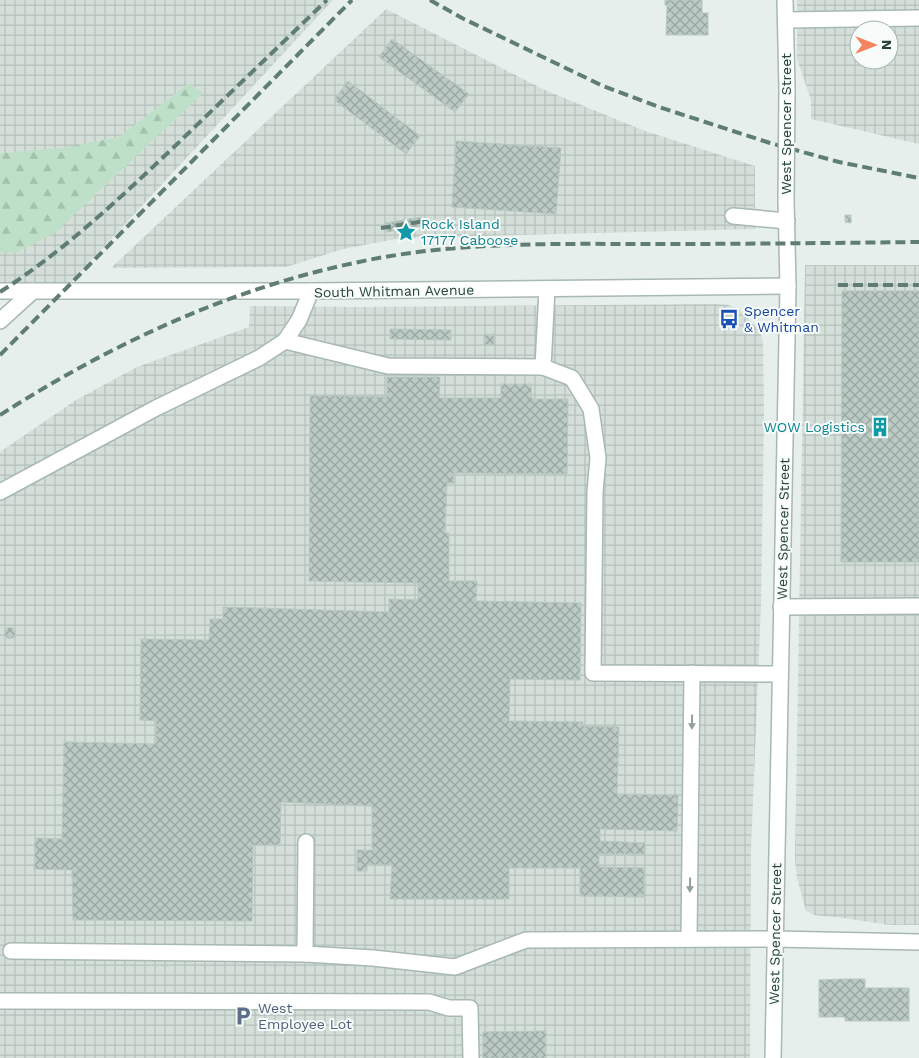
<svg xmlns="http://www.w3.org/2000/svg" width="919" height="1058" font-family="'Work Sans',sans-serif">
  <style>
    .industrial { fill: url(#industrial-grid); fill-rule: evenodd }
    .forest { fill: url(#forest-firs) }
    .building { fill: url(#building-cross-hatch); stroke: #b8c9c2 }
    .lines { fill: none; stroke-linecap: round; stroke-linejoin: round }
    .minor-casing { stroke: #a8b8b2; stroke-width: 18 }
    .minor { stroke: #fff; stroke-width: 15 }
    .rail { stroke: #5f7d75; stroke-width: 4; stroke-dasharray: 10 5; stroke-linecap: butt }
    .minor-bridge-casing { stroke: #a8b8b2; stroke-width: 18; stroke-linecap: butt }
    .minor-bridge { stroke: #fff; stroke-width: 15 }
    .oneway { fill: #92a09c }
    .labels { text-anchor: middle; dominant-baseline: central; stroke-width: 4; stroke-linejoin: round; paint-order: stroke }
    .street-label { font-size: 14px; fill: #24423a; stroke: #f7fbf9 }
    .culture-label { font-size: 14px; fill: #0d838f; stroke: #f7fbf9; text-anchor: start }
    .transit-label { font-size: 14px; fill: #164399; stroke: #f7fbf9; text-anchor: start }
    .service-label { font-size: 14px; fill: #4e5e75; stroke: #f7fbf9; text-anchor: start }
  </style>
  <defs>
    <pattern id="industrial-grid" width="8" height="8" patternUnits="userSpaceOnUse" patternTransform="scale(1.25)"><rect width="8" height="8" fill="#d4dfda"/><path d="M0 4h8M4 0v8" fill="none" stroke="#b6c1bc"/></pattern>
    <pattern id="forest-firs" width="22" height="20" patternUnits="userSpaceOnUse" patternTransform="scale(1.25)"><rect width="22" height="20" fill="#bfe0c8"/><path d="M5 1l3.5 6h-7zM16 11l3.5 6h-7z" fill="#a4c1ad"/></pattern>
    <pattern id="building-cross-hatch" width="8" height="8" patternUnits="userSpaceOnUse" patternTransform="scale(1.25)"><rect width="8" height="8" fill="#bbcac4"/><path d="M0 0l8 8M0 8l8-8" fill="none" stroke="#98a6a0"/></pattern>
  </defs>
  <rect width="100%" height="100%" fill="#e6efeb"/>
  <g class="industrial">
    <path d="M 0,0 L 333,0 L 62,292 L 0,297 Z"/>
    <path d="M 797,0 L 919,0 L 919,144 L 811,119 L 811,100 L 797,59 ZM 859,30 L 889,30 L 889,60 L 859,60 Z"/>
    <path d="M 386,9 L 547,91 L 645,131 L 755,166 L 755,229 L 401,238 L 343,249 L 286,267 L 111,268 Z"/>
    <path d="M 805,265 L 919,265 L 919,925 L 889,925 L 843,918 L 814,915 L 806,911 L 797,878 L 795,860 Z"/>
    <path d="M 716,304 L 729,305 L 740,310 L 760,331 L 763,342 L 764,414 L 761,605 L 751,850 L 750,1058 L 0,1058 L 0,452 L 76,400 L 137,367 L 249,327 L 250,306 L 358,307 Z"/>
  </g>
  <path class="forest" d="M 189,83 L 203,93 L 56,232 L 16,253 L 0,252 L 0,153 L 61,148 L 119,137 Z"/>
  <g class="building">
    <path d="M 665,0 L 702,0 L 702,13 L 708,13 L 708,35 L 666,35 L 667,5 L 665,5 Z"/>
    <path d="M 392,39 L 469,94 L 455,112 L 379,57 Z"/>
    <path d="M 348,81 L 420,136 L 406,154 L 334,100 Z"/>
    <path d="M 456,141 L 561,148 L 556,214 L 452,207 Z"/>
    <path d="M 845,215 L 851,215 L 851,223 L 845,222 Z"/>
    <path d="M 421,217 L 422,226 L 387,232 L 386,223 Z"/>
    <path d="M 842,291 L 919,291 L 919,562 L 841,562 Z"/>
    <path d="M 390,329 L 451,330 L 451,340 L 390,339 Z"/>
    <path d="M 494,334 L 494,345 L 484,345 L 484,335 Z"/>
    <path d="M 387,377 L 440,377 L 439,398 L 501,398 L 501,384 L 531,384 L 532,399 L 568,399 L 567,474 L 453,473 L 454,483 L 447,483 L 445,533 L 449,533 L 449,581 L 477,581 L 476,601 L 581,603 L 580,680 L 510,679 L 509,721 L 583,722 L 583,726 L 619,727 L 617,794 L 678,795 L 677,831 L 600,829 L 600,841 L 645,843 L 645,854 L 599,854 L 599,867 L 644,868 L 644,897 L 580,896 L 580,868 L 509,868 L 509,899 L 390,899 L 392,865 L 367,865 L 367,871 L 357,871 L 357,850 L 372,850 L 372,806 L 281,802 L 280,845 L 253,845 L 252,921 L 73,920 L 72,870 L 34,869 L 35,838 L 62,839 L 64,742 L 156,744 L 156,721 L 140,720 L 141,639 L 209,640 L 210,619 L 223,619 L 223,607 L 389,612 L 389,599 L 418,600 L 418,583 L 309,581 L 310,395 L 387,397 Z"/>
    <circle cx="10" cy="633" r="5.5"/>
    <path d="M 844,979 L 865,979 L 865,988 L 909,988 L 909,1021 L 845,1021 L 845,1017 L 819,1017 L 819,980 Z"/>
    <path d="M 546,1031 L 546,1058 L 483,1058 L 483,1032 Z"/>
  </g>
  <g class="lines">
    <defs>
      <g id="minor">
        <path d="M 785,0 L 787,89"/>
        <path d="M 786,20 L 919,18"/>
        <path d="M 733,216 L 787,221"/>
        <path d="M 547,289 L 543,367 L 572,378 L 591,409 L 598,458 L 595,492 L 593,673 L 780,674"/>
        <path d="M 0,291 L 311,291 L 788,286"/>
        <path d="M 0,321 L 33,291"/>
        <path d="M 285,341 L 388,366 L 543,367"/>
        <path d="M 0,492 L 156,408 L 259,358 L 285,341 L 299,320 L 311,291"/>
        <path d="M 781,607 L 919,606"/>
        <path d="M 689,939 L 692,673"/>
        <path d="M 11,951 L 305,954 L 373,958 L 455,967 L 526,940 L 775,939 L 919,942"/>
        <path d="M 305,954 L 306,842"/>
        <path d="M 0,1001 L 429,1002 L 449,1008 L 470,1008 L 471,1058"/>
        <path d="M 773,1058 L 788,286 L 786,200"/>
      </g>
    </defs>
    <use href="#minor" class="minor-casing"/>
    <use href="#minor" class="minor"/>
    <g class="rail">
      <path d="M 430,0 L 462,18 L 603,86 L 659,107 L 770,143 L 839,162 L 919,178"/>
      <path d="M 381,228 L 425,221"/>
      <path d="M 838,285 L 919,285"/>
      <path d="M 0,292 C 64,251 119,199 174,147 C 225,98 276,49 327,0"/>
      <path d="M 0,355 L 352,0"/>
      <path d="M 0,415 C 110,345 226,290 354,263 C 453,241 555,244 655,244 C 743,244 831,243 919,242"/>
    </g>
    <defs>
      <path id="minor-bridge" d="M 786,200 L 787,89"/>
    </defs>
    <use href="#minor-bridge" class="minor-bridge-casing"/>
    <use href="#minor-bridge" class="minor-bridge"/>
  </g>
  <defs><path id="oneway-solid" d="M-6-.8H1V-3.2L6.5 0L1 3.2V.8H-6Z" transform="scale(1.25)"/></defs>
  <g class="oneway">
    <use href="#oneway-solid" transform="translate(692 722) rotate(91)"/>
    <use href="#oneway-solid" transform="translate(690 885) rotate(91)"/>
  </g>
  <defs>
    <symbol id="sight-bare" viewBox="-9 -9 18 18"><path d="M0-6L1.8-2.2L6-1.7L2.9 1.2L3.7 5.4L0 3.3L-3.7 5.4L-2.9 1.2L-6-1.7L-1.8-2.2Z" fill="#0f9aa8" stroke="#f7fbf9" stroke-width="2.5" paint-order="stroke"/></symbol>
    <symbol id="bus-bare" viewBox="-9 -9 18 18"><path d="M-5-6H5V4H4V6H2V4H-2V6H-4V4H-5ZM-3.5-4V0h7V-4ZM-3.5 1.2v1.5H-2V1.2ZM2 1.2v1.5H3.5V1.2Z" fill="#1a4fb4" stroke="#f7fbf9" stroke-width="2.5" paint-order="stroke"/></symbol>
    <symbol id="building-bare" viewBox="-9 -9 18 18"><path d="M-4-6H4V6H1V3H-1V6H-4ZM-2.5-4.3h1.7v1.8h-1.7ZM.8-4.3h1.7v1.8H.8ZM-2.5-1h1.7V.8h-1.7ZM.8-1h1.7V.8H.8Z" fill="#0f9aa8" stroke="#f7fbf9" stroke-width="2.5" paint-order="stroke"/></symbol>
    <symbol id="parking-bare" viewBox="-9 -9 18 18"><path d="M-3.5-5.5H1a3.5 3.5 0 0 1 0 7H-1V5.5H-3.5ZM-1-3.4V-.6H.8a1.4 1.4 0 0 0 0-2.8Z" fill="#5c6f8a" stroke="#f7fbf9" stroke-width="2.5" paint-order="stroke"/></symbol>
  </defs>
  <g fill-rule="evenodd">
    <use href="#sight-bare" x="392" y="218" width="28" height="28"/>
    <use href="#bus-bare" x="715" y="305" width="28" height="28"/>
    <use href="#building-bare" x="866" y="413" width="28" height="28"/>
    <use href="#parking-bare" x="229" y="1002" width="28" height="28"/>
  </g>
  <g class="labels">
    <g class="street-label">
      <text transform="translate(786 124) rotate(-90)">West Spencer Street</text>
      <text transform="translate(394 291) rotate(-1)">South Whitman Avenue</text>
      <text transform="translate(783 529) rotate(-89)">West Spencer Street</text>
      <text transform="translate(775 934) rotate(-89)">West Spencer Street</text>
    </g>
    <g class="culture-label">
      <text x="421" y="224">Rock Island<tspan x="421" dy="16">17177 Caboose</tspan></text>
      <text x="865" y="427" text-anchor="end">WOW Logistics</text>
    </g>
    <g class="transit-label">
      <text x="744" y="311">Spencer<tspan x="744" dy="16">&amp; Whitman</tspan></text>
    </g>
    <g class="service-label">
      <text x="258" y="1008">West<tspan x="258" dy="16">Employee Lot</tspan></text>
    </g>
  </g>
  <g transform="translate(874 45) rotate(90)"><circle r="24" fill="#f7fbf9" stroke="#a3b1ad"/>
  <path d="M0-4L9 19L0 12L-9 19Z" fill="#f4845f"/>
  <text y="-8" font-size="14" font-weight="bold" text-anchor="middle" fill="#24423a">N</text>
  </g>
</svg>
